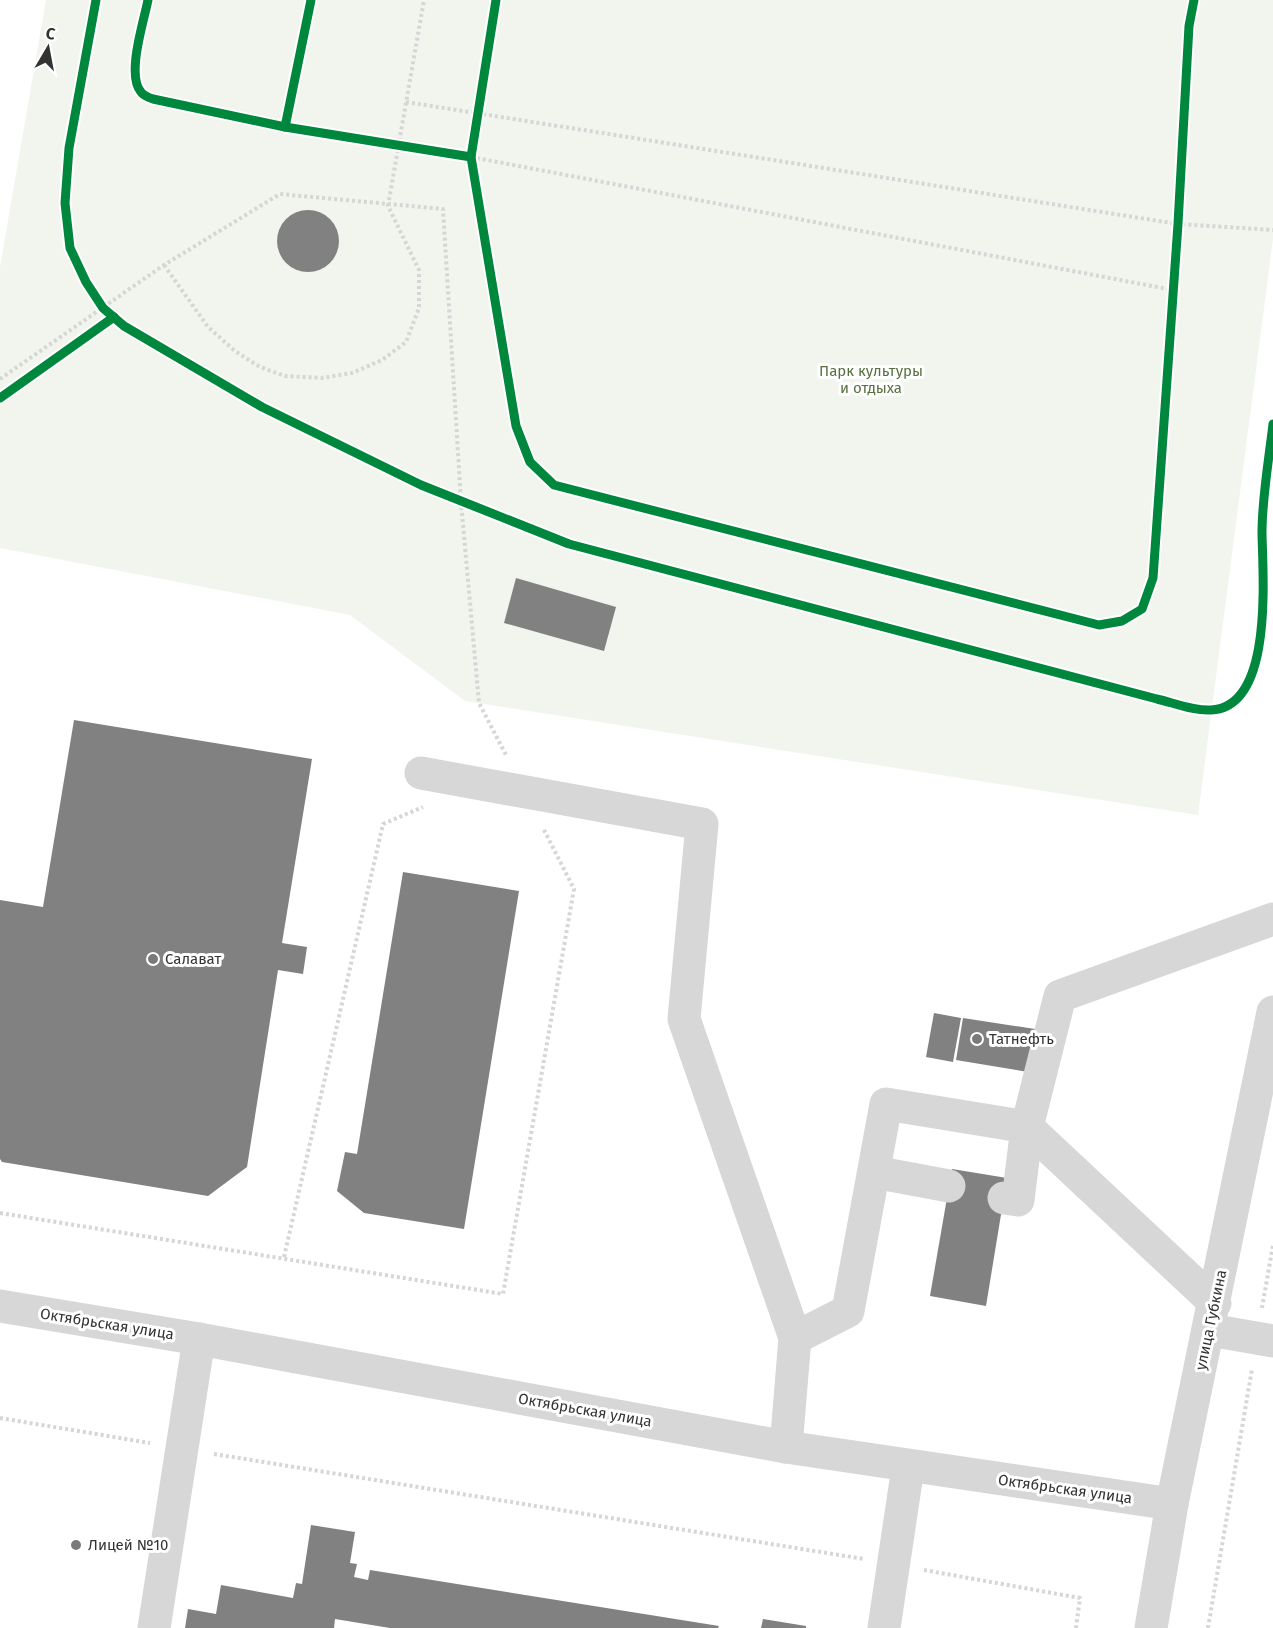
<svg xmlns="http://www.w3.org/2000/svg" width="1273" height="1628" font-family="'Fira Sans',sans-serif">
  <style>
    .green { fill: #f1f5ed }
    .building { fill: #818181 }
    .lines { fill: none; stroke-linecap: round; stroke-linejoin: round }
    .path { stroke: #d6d6d6; stroke-width: 4; stroke-dasharray: 3 3; stroke-linecap: butt }
    .minor { stroke: #d7d7d7; stroke-width: 33 }
    .cycleway-casing { stroke: #fff; stroke-width: 13 }
    .cycleway { stroke: #00873e; stroke-width: 9 }
    .poi-dot { fill: #7a7a7a; stroke: #fff; stroke-width: 2 }
    .labels { text-anchor: middle; dominant-baseline: central; stroke-width: 6; stroke-linejoin: round; paint-order: stroke }
    .park-label { font-size: 15px; fill: #56703f; stroke: #fff }
    .poi-label { font-size: 15px; fill: #333; stroke: #fff; text-anchor: start }
    .street-label { font-size: 15px; fill: #333; stroke: #fff }
  </style>
  <rect width="100%" height="100%" fill="#fff"/>
  <path class="green" d="M 46,0 L 1273,0 L 1273,239 L 1198,815 L 465,701 L 350,615 L 0,548 L 0,267 Z"/>
  <g class="building">
    <circle cx="308" cy="241" r="31"/>
    <path d="M 516,578 L 616,607 L 604,651 L 504,623 Z"/>
    <path d="M 74,720 L 312,759 L 282,943 L 307,947 L 303,974 L 278,970 L 247,1167 L 208,1196 L 2,1162 L 0,1159 L 0,900 L 43,907 Z"/>
    <path d="M 403,872 L 519,891 L 464,1229 L 364,1213 L 337,1191 L 345,1152 L 357,1154 Z"/>
    <path d="M 934,1013 L 961,1018 L 953,1062 L 926,1057 Z"/>
    <path d="M 963,1018 L 1035,1029 L 1028,1072 L 956,1060 Z"/>
    <path d="M 952,1169 L 1007,1178 L 986,1306 L 930,1296 Z"/>
    <path d="M 311,1525 L 355,1532 L 350,1563 L 357,1564 L 354,1577 L 368,1580 L 370,1570 L 719,1626 L 718,1628 L 390,1628 L 335,1619 L 334,1628 L 185,1628 L 188,1609 L 216,1614 L 221,1585 L 293,1598 L 296,1583 L 302,1584 Z"/>
    <path d="M 763,1619 L 806,1626 L 806,1628 L 761,1628 Z"/>
  </g>
  <g class="lines">
    <g class="path">
      <path d="M 406,102 L 1178,224 L 1273,230"/>
      <path d="M 471,157 L 1173,290"/>
      <path d="M 164,265 L 208,327 L 235,351 L 260,367 L 285,376 L 322,378 L 352,373 L 382,360 L 406,342 L 419,308 L 419,270 L 388,206 L 424,0"/>
      <path d="M 0,379 L 164,265 L 280,194 L 443,209 L 461,502 L 479,703 L 507,757"/>
      <path d="M 0,1213 L 503,1294 L 574,889 L 543,828"/>
      <path d="M 284,1257 L 383,824 L 423,807"/>
      <path d="M 1262,1308 L 1273,1245"/>
      <path d="M 0,1418 L 150,1443"/>
      <path d="M 214,1454 L 864,1559"/>
      <path d="M 924,1570 L 1080,1598 L 1076,1628"/>
      <path d="M 1208,1628 L 1252,1369"/>
    </g>
    <g class="minor">
      <path d="M 421,773 L 702,824 L 684,1019 L 795,1338 L 786,1447"/>
      <path d="M 874,1172 L 949,1186"/>
      <path d="M 1215,1303 L 1027,1127 L 1060,996 L 1273,919"/>
      <path d="M 0,1306 L 199,1339 L 786,1447 L 1172,1504"/>
      <path d="M 1210,1330 L 1273,1341"/>
      <path d="M 795,1338 L 848,1311 L 886,1104 L 1027,1127 L 1018,1200 L 1004,1198"/>
      <path d="M 154,1628 L 199,1339"/>
      <path d="M 884,1628 L 908,1467"/>
      <path d="M 1151,1628 L 1172,1504 L 1273,1012"/>
    </g>
    <defs>
      <g id="cycleway">
        <path d="M 96,0 L 69,148 L 65,203 L 70,248 L 86,282 L 103,308 L 124,326 L 262,407 L 421,485 L 569,544 L 1157,699 C 1174,703 1193,711 1211,710 C 1273,707 1263,581 1262,533 C 1262,497 1269,459 1273,424"/>
        <path d="M 148,0 C 144,21 126,75 141,92 C 143,95 150,98 153,99 L 285,127 L 471,157 L 516,426 L 530,462 L 554,485 L 1099,625 L 1122,621 L 1142,609 L 1153,578 L 1178,224 L 1189,26 L 1194,0"/>
        <path d="M 285,127 L 311,0"/>
        <path d="M 471,157 L 496,0"/>
        <path d="M 0,398 L 114,317"/>
      </g>
    </defs>
    <use href="#cycleway" class="cycleway-casing"/>
    <use href="#cycleway" class="cycleway"/>
  </g>
  <g class="poi-dot">
    <circle cx="153" cy="959" r="6"/>
    <circle cx="977" cy="1039" r="6"/>
    <circle cx="76" cy="1545" r="6"/>
  </g>
  <g class="labels">
    <g class="park-label">
      <text x="871" y="371">Парк культуры<tspan x="871" dy="17">и отдыха</tspan></text>
    </g>
    <g class="poi-label">
      <text x="165" y="959">Салават</text>
      <text x="989" y="1039">Татнефть</text>
      <text x="88" y="1545">Лицей №10</text>
    </g>
    <g class="street-label">
      <text transform="translate(1211 1320) rotate(-78)">улица Губкина</text>
      <text transform="translate(107 1324) rotate(9)">Октябрьская улица</text>
      <text transform="translate(585 1410) rotate(10)">Октябрьская улица</text>
      <text transform="translate(1065 1489) rotate(8)">Октябрьская улица</text>
    </g>
  </g>
  <g transform="translate(48 48) rotate(10)" stroke="#ffffff" stroke-width="4.5" paint-order="stroke">
  <path d="M0-4.5L10 22L0 15L-10 22Z" fill="#333333"/>
  <text y="-9" font-size="16" font-weight="bold" text-anchor="middle" fill="#333333">С</text>
  </g>
</svg>
